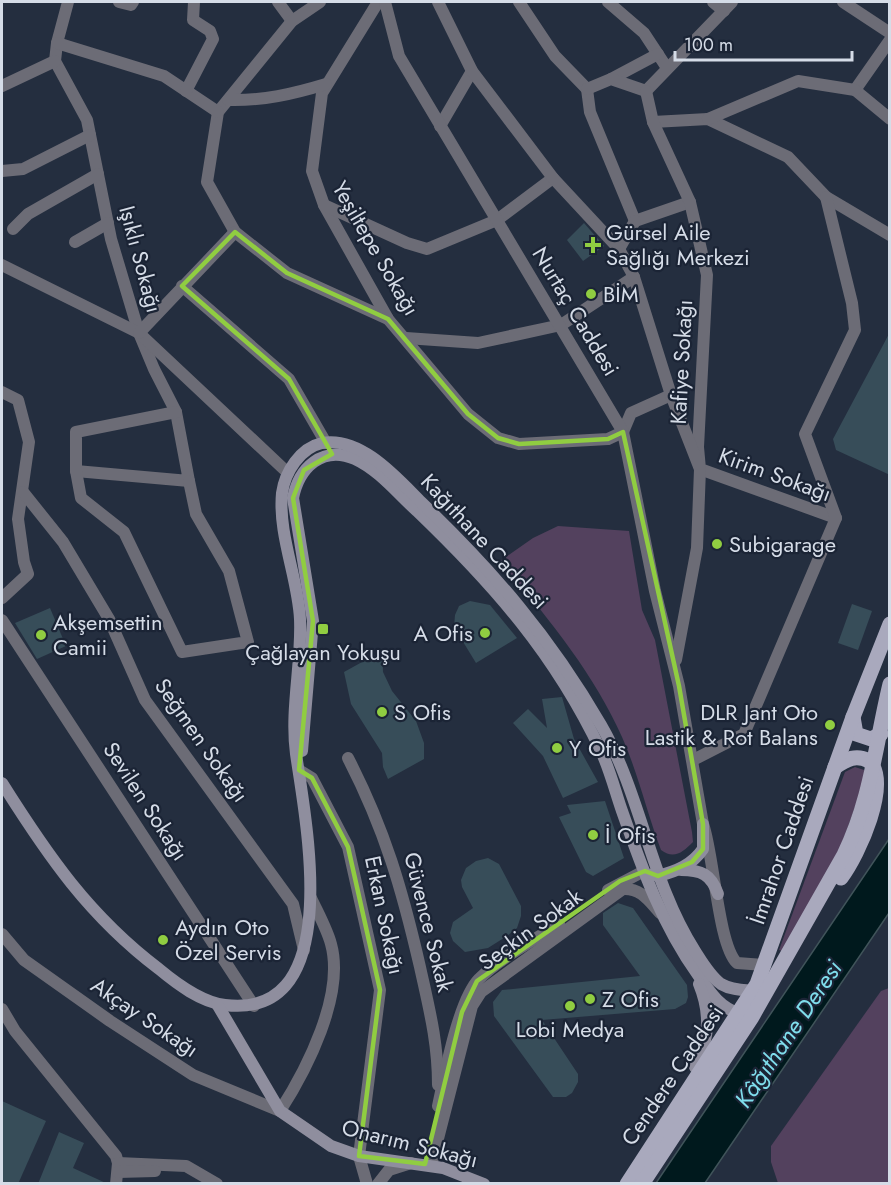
<svg xmlns="http://www.w3.org/2000/svg" width="891" height="1185" font-family="Jost,sans-serif">
  <style>
    .green { fill: #53415e }
    .water { fill: #00191d; stroke: #40545a; stroke-width: 1.5 }
    .building { fill: #374d59 }
    .lines { fill: none; stroke-linecap: round; stroke-linejoin: round }
    .minor { stroke: #6c6c76; stroke-width: 12 }
    .tertiary { stroke: #6c6c76; stroke-width: 12 }
    .secondary { stroke: #8f8e9e; stroke-width: 12 }
    .primary { stroke: #a9a9bd; stroke-width: 15 }
    .marked { fill: none; stroke: #90cd41; stroke-width: 4.5; stroke-linejoin: round }
    .poi-dot { fill: #90cd41; stroke: #1b2435; stroke-width: 2 }
    .labels { text-anchor: middle; dominant-baseline: central; stroke-width: 4.5; stroke-linejoin: round; paint-order: stroke }
    .poi-label { font-size: 22px; fill: #d5dce7; stroke: #1b2435; text-anchor: start }
    .street-label { font-size: 22px; fill: #d5dce7; stroke: #1b2435 }
    .water-label { font-size: 24px; font-style: italic; fill: #7fddec; stroke: #1b2435 }
  </style>
  <rect width="100%" height="100%" fill="#242e3f"/>
  <g class="green">
    <path d="M 558,526 L 629,531 L 642,610 L 655,640 L 692,832 L 693,842 C 683,852 674,860 661,850 C 647,813 638,773 622,737 C 594,673 545,614 500,561 L 533,538 Z"/>
    <path d="M 855,767 L 864,770 L 865,779 L 840,849 L 782,951 L 779,950 L 845,772 Z"/>
    <path d="M 889,988 L 889,1183 L 778,1183 L 771,1162 L 771,1146 L 881,991 Z"/>
  </g>
  <path class="water" d="M 889,839 L 889,913 L 705,1183 L 656,1183 Z"/>
  <g class="building">
    <path d="M 584,223 L 604,246 L 583,261 L 567,240 Z"/>
    <path d="M 890,332 L 890,475 L 836,450 L 833,439 Z"/>
    <path d="M 470,601 L 490,605 L 517,638 L 476,663 L 454,627 L 455,615 L 459,606 Z"/>
    <path d="M 852,604 L 872,611 L 858,650 L 838,643 Z"/>
    <path d="M 50,608 L 66,646 L 37,659 L 15,623 Z"/>
    <path d="M 382,651 L 383,672 L 392,691 L 416,721 L 424,743 L 424,759 L 388,779 L 383,767 L 382,753 L 351,704 L 344,672 Z"/>
    <path d="M 562,697 L 574,739 L 598,782 L 563,798 L 543,756 L 513,723 L 528,709 L 547,728 L 542,699 Z"/>
    <path d="M 605,801 L 624,858 L 593,876 L 586,872 L 559,817 L 571,813 L 567,805 Z"/>
    <path d="M 488,858 L 499,864 L 521,906 L 521,916 L 517,928 L 507,936 L 488,948 L 465,952 L 453,941 L 450,933 L 453,922 L 473,908 L 462,887 L 461,880 L 466,868 L 476,861 Z"/>
    <path d="M 618,903 L 633,908 L 687,985 L 688,997 L 686,1003 L 675,1009 L 542,1020 L 578,1074 L 578,1082 L 572,1093 L 566,1097 L 553,1097 L 494,1016 L 493,1002 L 502,990 L 640,976 L 603,925 L 603,913 Z"/>
    <path d="M 2,1101 L 46,1121 L 18,1184 L 2,1184 Z"/>
    <path d="M 59,1132 L 84,1143 L 73,1168 L 108,1184 L 38,1184 Z"/>
  </g>
  <g class="lines">
    <g class="minor">
      <path d="M 68,2 L 57,43 L 55,61 L 87,120 L 111,239 L 139,333 L 154,369 L 176,412 L 189,481 L 76,471"/>
      <path d="M 119,2 L 131,5 L 133,2"/>
      <path d="M 278,2 L 292,21"/>
      <path d="M 320,2 L 292,21 L 218,112 L 207,182 L 235,232 L 287,273 L 388,319"/>
      <path d="M 378,2 L 322,93 L 312,171 L 324,205 L 388,319 L 468,414 L 498,438 L 519,444 L 608,439 L 623,432 L 631,413 L 671,395"/>
      <path d="M 519,2 L 555,56 L 587,89"/>
      <path d="M 608,2 L 644,33 L 667,68"/>
      <path d="M 713,2 L 724,11"/>
      <path d="M 843,2 L 890,33"/>
      <path d="M 890,40 L 855,90 L 890,119"/>
      <path d="M 57,43 L 164,76 L 218,112"/>
      <path d="M 611,79 L 658,54"/>
      <path d="M 2,86 L 55,61"/>
      <path d="M 587,89 L 590,112 L 635,221 L 690,202"/>
      <path d="M 587,89 L 611,79 L 646,91 L 732,2"/>
      <path d="M 186,91 L 213,39 L 210,31 L 193,20 L 194,2"/>
      <path d="M 646,91 L 653,122 L 708,119 L 788,157 L 826,197 L 890,235"/>
      <path d="M 228,100 C 263,101 293,94 326,84"/>
      <path d="M 708,119 L 798,81 L 855,90"/>
      <path d="M 653,122 L 690,202 L 707,275 L 698,447 L 700,469 L 836,518"/>
      <path d="M 440,126 L 472,71"/>
      <path d="M 2,171 L 23,169 L 90,135"/>
      <path d="M 324,205 L 407,243 L 427,249 L 497,220 L 553,178"/>
      <path d="M 13,229 L 28,214 L 98,174"/>
      <path d="M 75,242 L 108,223"/>
      <path d="M 619,249 L 635,221"/>
      <path d="M 2,265 L 139,333 L 288,473"/>
      <path d="M 182,286 L 289,379 L 326,443"/>
      <path d="M 139,333 L 235,232"/>
      <path d="M 406,338 L 478,343 L 561,325 L 634,277"/>
      <path d="M 2,392 L 18,400 L 29,442 L 18,519 L 24,562 L 28,574 L 2,598"/>
      <path d="M 176,412 L 76,432 L 76,471 L 81,498 L 124,532 L 182,652 L 248,642 L 229,571 L 196,514 L 189,481"/>
      <path d="M 23,492 L 63,542 L 109,619 L 145,700 L 293,904 L 304,950"/>
      <path d="M 2,620 L 254,1006"/>
      <path d="M 348,758 C 385,830 402,889 420,967 C 429,1008 438,1042 438,1085"/>
      <path d="M 693,760 L 744,734 L 836,518 L 805,434 L 855,330 L 852,303 L 826,197"/>
      <path d="M 299,770 L 312,778 L 348,847 L 380,990 L 359,1156 L 367,1184"/>
      <path d="M 608,890 L 644,871"/>
      <path d="M 2,934 L 24,960 L 110,1021 L 193,1075 L 280,1111 C 307,1069 345,995 331,944 C 327,929 318,913 311,898"/>
      <path d="M 2,1009 L 15,1031 L 116,1156 L 118,1163 L 116,1184"/>
      <path d="M 438,1106 C 445,1074 458,1001 479,979 C 501,957 533,941 559,924"/>
      <path d="M 118,1163 L 186,1166 L 217,1184"/>
      <path d="M 431,1166 L 472,1006 L 481,992 L 623,889 C 641,888 649,901 660,913"/>
      <path d="M 118,1172 L 155,1171"/>
      <path d="M 378,1184 L 389,1170 L 411,1163"/>
    </g>
    <g class="tertiary">
      <path d="M 385,2 L 399,56 L 623,432 L 655,591 L 679,686 L 703,824 C 714,855 718,945 737,963 L 765,965"/>
      <path d="M 438,2 L 472,71 L 553,178 L 619,249 L 634,277 L 671,395 L 700,469 L 697,548 L 676,660"/>
    </g>
    <g class="secondary">
      <path d="M 302,751 L 313,621 L 293,498 C 299,468 322,445 355,459 C 379,470 398,494 417,511 C 494,585 555,654 601,751 C 610,770 615,791 622,811 C 642,868 662,925 698,975 C 710,992 719,1007 740,1014"/>
      <path d="M 2,783 C 48,856 89,916 159,969 C 177,984 201,1002 225,1005 C 346,1020 306,823 296,754 C 290,710 302,663 300,619 C 298,578 278,535 282,493 C 285,472 300,448 322,443 C 361,436 397,478 421,502 C 494,572 550,637 601,725 C 642,796 650,881 695,951 C 702,962 710,976 721,984 C 731,990 743,990 754,991"/>
      <path d="M 681,870 C 701,870 711,874 718,894"/>
      <path d="M 653,874 L 658,876 C 677,871 692,865 703,849 L 703,824"/>
      <path d="M 217,1004 L 280,1111 L 331,1146 L 359,1156 L 443,1168 L 484,1184"/>
      <path d="M 695,1067 C 710,1040 711,1013 699,984"/>
    </g>
    <g class="primary">
      <path d="M 853,717 L 856,734 L 871,739 L 881,734"/>
      <path d="M 835,767 C 847,759 856,754 869,761 C 891,783 859,854 841,878"/>
      <path d="M 627,1184 L 757,984 L 853,717 L 890,624"/>
      <path d="M 642,1184 L 752,1017 L 844,855 C 872,796 875,746 890,684"/>
    </g>
  </g>
  <path class="marked" d="M 235,232 L 287,273 L 388,319 L 468,414 L 498,438 L 519,444 L 608,439 L 623,432 L 679,686 L 703,824 L 703,849 L 692,862 L 658,876 L 645,871 L 620,881 L 477,981 L 462,1012 L 425,1164 L 359,1156 L 380,990 L 348,847 L 312,778 L 299,770 L 313,621 L 293,498 L 304,470 L 332,454 L 289,379 L 182,286 Z"/>
  <g class="poi-dot">
    <path d="M590 236h6v6h6v6h-6v6h-6v-6h-6v-6h6z"/>
    <circle cx="591" cy="294" r="6"/>
    <circle cx="717" cy="544" r="6"/>
    <rect x="317" y="623" width="12" height="12" rx="3"/>
    <circle cx="485" cy="633" r="6"/>
    <circle cx="41" cy="635" r="6"/>
    <circle cx="382" cy="712" r="6"/>
    <circle cx="830" cy="725" r="6"/>
    <circle cx="557" cy="748" r="6"/>
    <circle cx="593" cy="835" r="6"/>
    <circle cx="163" cy="940" r="6"/>
    <circle cx="590" cy="999" r="6"/>
    <circle cx="570" cy="1006" r="6"/>
  </g>
  <g class="labels">
    <g class="poi-label">
      <text x="606" y="232">Gürsel Aile<tspan x="606" dy="25">Sağlığı Merkezi</tspan></text>
      <text x="603" y="294">BİM</text>
      <text x="729" y="544">Subigarage</text>
      <text x="53" y="622">Akşemsettin<tspan x="53" dy="25">Camii</tspan></text>
      <text x="473" y="633" text-anchor="end">A Ofis</text>
      <text x="323" y="652" text-anchor="middle">Çağlayan Yokuşu</text>
      <text x="394" y="712">S Ofis</text>
      <text x="818" y="712" text-anchor="end">DLR Jant Oto<tspan x="818" dy="25">Lastik &amp; Rot Balans</tspan></text>
      <text x="569" y="748">Y Ofis</text>
      <text x="605" y="835">İ Ofis</text>
      <text x="175" y="927">Aydın Oto<tspan x="175" dy="25">Özel Servis</tspan></text>
      <text x="602" y="999">Z Ofis</text>
      <text x="570" y="1029" text-anchor="middle">Lobi Medya</text>
    </g>
    <g class="street-label">
      <text transform="translate(376 248) rotate(60)">Yeşiltepe Sokağı</text>
      <text transform="translate(141 259) rotate(75)">Işıklı Sokağı</text>
      <text transform="translate(576 311) rotate(59)">Nurtaç Caddesi</text>
      <text transform="translate(681 362) rotate(-87)">Kafiye Sokağı</text>
      <text transform="translate(775 474) rotate(20)">Kirim Sokağı</text>
      <text transform="translate(485 541) rotate(47)">Kağıthane Caddesi</text>
      <text transform="translate(202 740) rotate(55)">Seğmen Sokağı</text>
      <text transform="translate(146 801) rotate(57)">Sevilen Sokağı</text>
      <text transform="translate(781 850) rotate(-71)">İmrahor Caddesi</text>
      <text transform="translate(385 915) rotate(78)">Erkan Sokağı</text>
      <text transform="translate(429 922) rotate(76)">Güvence Sokak</text>
      <text transform="translate(530 929) rotate(-36)">Seçkin Sokak</text>
      <text transform="translate(145 1017) rotate(34)">Akçay Sokağı</text>
      <text transform="translate(672 1075) rotate(-56)">Cendere Caddesi</text>
      <text transform="translate(410 1143) rotate(14)">Onarım Sokağı</text>
    </g>
    <g class="water-label">
      <text transform="translate(788 1034) rotate(-56)">Kâğıthane Deresi</text>
    </g>
  </g>
  <rect width="891" height="1185" fill="none" stroke="#d5dce7" stroke-width="6"/>
  <path d="M675 51v9h177v-9" fill="none" stroke="#d5dce7" stroke-width="3"/>
  <text x="684" y="51" font-size="18" fill="#d5dce7" stroke="#1b2435" stroke-width="4.5" paint-order="stroke">100 m</text>
</svg>
